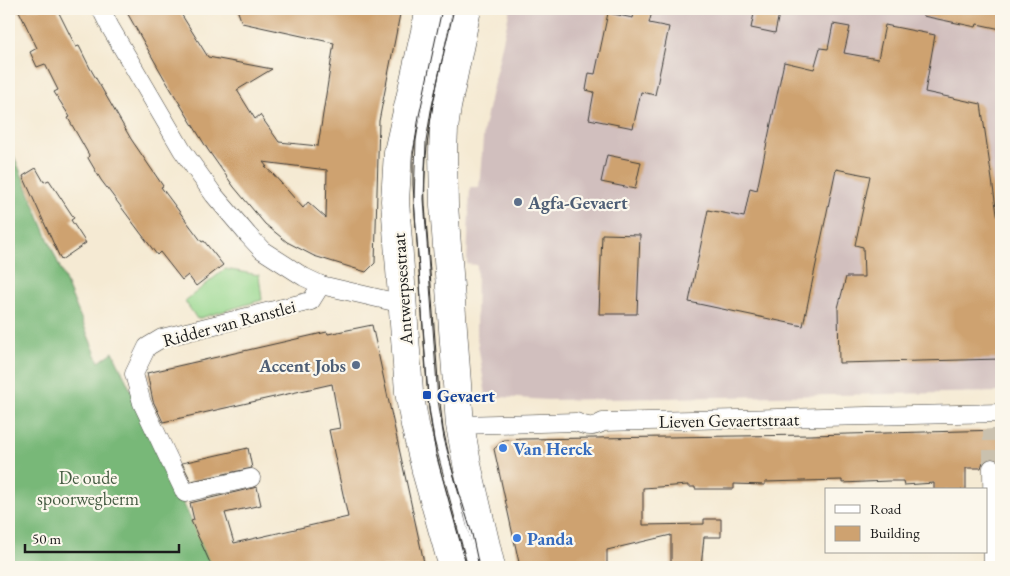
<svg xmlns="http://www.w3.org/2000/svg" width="1010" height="576" font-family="'EB Garamond',serif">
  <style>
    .industrial { fill: #d1bfbe }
    .green { fill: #96d78d; stroke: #597a54 }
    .forest { fill: #78b878; stroke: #4a6a4a }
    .building { fill: #cea270; fill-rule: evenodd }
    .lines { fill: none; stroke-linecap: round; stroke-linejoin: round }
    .street-tunnel { stroke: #cac1ae; stroke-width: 18; stroke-dasharray: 18 9; stroke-linecap: butt }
    .lane-casing { stroke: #3d3b37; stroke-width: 11 }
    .street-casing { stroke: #3d3b37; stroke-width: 19 }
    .primary-casing { stroke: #3d3b37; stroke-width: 29 }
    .lane { stroke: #fff; stroke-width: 9 }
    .street { stroke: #fff; stroke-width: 18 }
    .primary { stroke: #fff; stroke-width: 28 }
    .tram { stroke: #1c1c1c; stroke-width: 1 }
    .service-dot { fill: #5c6f8a; stroke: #fbf7ec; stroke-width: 2 }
    .transit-dot { fill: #1a4fb4; stroke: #fbf7ec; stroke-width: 2 }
    .shop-dot { fill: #3f7fe0; stroke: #fbf7ec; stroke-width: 2 }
    .labels { text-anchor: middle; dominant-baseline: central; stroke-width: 4.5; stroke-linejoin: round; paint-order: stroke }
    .service-label { font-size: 18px; font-weight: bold; fill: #4e5e75; stroke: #fbf7ec; text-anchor: start }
    .street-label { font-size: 18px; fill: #1c1c1c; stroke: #fbf7ec }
    .transit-label { font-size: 18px; font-weight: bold; fill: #164399; stroke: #fbf7ec; text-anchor: start }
    .shop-label { font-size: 18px; font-weight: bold; fill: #366cbe; stroke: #fbf7ec; text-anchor: start }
    .park-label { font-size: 18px; fill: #475d44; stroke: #fbf7ec }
  </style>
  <rect width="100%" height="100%" fill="#fbf7ec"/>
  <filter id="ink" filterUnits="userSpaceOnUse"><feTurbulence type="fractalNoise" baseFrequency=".02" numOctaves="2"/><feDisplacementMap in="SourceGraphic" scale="10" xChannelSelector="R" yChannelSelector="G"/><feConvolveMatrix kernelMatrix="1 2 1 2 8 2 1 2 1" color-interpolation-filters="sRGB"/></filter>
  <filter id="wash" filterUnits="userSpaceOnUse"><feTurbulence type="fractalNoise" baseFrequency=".0096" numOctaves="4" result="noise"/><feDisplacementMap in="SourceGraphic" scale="20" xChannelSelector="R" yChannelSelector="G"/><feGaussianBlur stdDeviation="1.12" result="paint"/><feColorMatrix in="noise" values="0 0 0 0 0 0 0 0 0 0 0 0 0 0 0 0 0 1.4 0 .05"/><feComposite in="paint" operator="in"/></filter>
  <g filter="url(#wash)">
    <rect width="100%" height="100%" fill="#f5ead3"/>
    <path class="industrial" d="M 510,9 L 1001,9 L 1001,392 L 547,400 L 486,396 L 476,331 L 477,265 L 467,264 L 470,187 L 479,188 L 484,127 Z"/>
    <path class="green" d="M 225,269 L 259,275 L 262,300 L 197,319 L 185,301 Z"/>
    <path class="forest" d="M 9,144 L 99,362 L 113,352 L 213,567 L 9,567 Z"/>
    <g id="blocks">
      <g class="building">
        <path d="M 18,9 L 57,9 L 76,47 L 79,46 L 90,68 L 131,139 L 163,186 L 161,187 L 202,242 L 204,241 L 223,265 L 196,286 L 188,275 L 182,280 L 160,252 L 157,255 L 101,180 L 88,158 L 89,155 L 68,118 L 70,117 L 54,92 L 58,90 L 45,64 L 37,67 L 30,52 L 37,48 Z"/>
        <path d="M 125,9 L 178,9 L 208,57 L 272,69 L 237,90 L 255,119 L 260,115 L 279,142 L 318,146 L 334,43 L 242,23 L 237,9 L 401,9 L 379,121 L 375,263 L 366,272 L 314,256 L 287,242 L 265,224 L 234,187 L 208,150 L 164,78 ZM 263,162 L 327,170 L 326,218 L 308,202 L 303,208 L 273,174 L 265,167 L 267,167 Z"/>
        <path d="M 635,9 L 652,12 L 649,23 L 669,27 L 655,95 L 641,92 L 633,128 L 589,119 L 594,92 L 586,90 L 589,73 L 595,74 L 608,13 L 633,18 Z"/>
        <path d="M 755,9 L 780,9 L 775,33 L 751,28 Z"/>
        <path d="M 924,9 L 993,9 L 1001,11 L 1001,29 L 977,24 L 976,27 L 923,16 Z"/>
        <path d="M 833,24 L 850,27 L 844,53 L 878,59 L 885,25 L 935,35 L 925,92 L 981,104 L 998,221 L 1001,220 L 1001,262 L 999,262 L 1001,359 L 839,363 L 838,308 L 846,277 L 864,277 L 863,247 L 855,245 L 870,176 L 836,169 L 803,326 L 689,302 L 708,210 L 744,217 L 750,188 L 757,190 L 784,62 L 814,69 L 820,48 L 828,49 Z"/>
        <path d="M 607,155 L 641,162 L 635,189 L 601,182 Z"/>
        <path d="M 36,168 L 44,182 L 49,180 L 74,218 L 71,220 L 86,243 L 61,260 L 23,176 Z"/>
        <path d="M 602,234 L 640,235 L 637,314 L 599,314 Z"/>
        <path d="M 372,325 L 425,567 L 212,567 L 191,521 L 194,520 L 190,503 L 257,487 L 261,505 L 225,513 L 234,543 L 348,517 L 329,430 L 340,428 L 332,384 L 163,422 L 153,401 L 147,373 L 327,332 L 328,334 Z"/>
        <path d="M 1001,430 L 1001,463 L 997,459 L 991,457 L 983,462 L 981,468 L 966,468 L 966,490 L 934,490 L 934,483 L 904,485 L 903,481 L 888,481 L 842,483 L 842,480 L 765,482 L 765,485 L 734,484 L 734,489 L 695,489 L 695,487 L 688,487 L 688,485 L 643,488 L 643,525 L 704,524 L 704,519 L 721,519 L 721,537 L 704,537 L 701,567 L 671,567 L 671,535 L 607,550 L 607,567 L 520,567 L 494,449 L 504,440 L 524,439 L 810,435 Z"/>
        <path d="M 248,448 L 252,468 L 191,481 L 182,463 Z"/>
      </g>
    </g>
  </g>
  <g filter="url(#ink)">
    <use href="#blocks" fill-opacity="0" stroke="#3d3b37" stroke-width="1"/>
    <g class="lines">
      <path class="street-tunnel" d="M 992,468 L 992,430"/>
      <defs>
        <path id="lane" d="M 448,9 L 426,110 L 421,141 L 419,199 L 433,401 L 439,439 L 473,567"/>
        <g id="street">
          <path d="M 101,9 L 110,27 L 182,150 L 214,195 L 248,235 L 262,250 L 304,277 L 321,285 L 403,304"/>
          <path d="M 460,425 L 576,422 C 587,427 593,428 603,422 L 1001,413"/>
          <path d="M 992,468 L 993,567"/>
          <path d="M 251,478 L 185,493 L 142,403 L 134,374 L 147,347 L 162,338 L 311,301 L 321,285"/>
        </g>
        <g id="primary">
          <path d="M 430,9 L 398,152 L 395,201 L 409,392 L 415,425 L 427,475 L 453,567"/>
          <path d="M 467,9 L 447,107 L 444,129 L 443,152 L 444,205 L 460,425 L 468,469 L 491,567"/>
        </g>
      </defs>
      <use href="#lane" class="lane-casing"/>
      <use href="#street" class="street-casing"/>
      <use href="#primary" class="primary-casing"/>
      <use href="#lane" class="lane"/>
      <use href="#street" class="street"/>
      <use href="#primary" class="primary"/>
      <g class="tram">
        <path d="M 442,9 L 419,116 L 413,156 L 413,185 L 429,410 L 436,454 L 467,567"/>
        <path d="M 454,9 C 439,74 422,138 425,205 L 439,394 L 443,429 L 452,469 L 472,534 L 479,567"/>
      </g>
    </g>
  </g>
  <g class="service-dot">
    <circle cx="518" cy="202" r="5"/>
    <circle cx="356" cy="365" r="5"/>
  </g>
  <rect class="transit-dot" x="422" y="390" width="10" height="10" rx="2.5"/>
  <g class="shop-dot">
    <circle cx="503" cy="448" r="5"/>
    <circle cx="517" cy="538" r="5"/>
  </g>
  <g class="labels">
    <g class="service-label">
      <text x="528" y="202">Agfa-Gevaert</text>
      <text x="346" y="365" text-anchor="end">Accent Jobs</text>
    </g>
    <g class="street-label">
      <text transform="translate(402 289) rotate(-94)">Antwerpsestraat</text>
      <text transform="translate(229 323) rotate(-15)">Ridder van Ranstlei</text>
      <text transform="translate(729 420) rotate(-1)">Lieven Gevaertstraat</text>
    </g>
    <g class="transit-label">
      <text x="437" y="395">Gevaert</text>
    </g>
    <g class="shop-label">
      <text x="513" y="448">Van Herck</text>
      <text x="527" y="538">Panda</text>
    </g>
    <g class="park-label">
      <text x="88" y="477">De oude<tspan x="88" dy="21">spoorwegberm</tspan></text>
    </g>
  </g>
  <rect width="1010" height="576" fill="none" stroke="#fbf7ec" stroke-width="30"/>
  <rect x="825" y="488" width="162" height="65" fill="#fbf7ec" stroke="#a29f99"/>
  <rect x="835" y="505" width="25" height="8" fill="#ffffff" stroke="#a29f99"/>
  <text x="870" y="514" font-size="15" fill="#1c1c1c">Road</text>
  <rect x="835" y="526" width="25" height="15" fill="#cea270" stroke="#a29f99"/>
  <text x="870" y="538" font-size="15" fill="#1c1c1c">Building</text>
  <path d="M25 544v8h154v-8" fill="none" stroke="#1c1c1c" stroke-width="2.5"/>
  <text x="32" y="544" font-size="15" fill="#1c1c1c" stroke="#fbf7ec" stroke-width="4" paint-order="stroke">50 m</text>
</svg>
